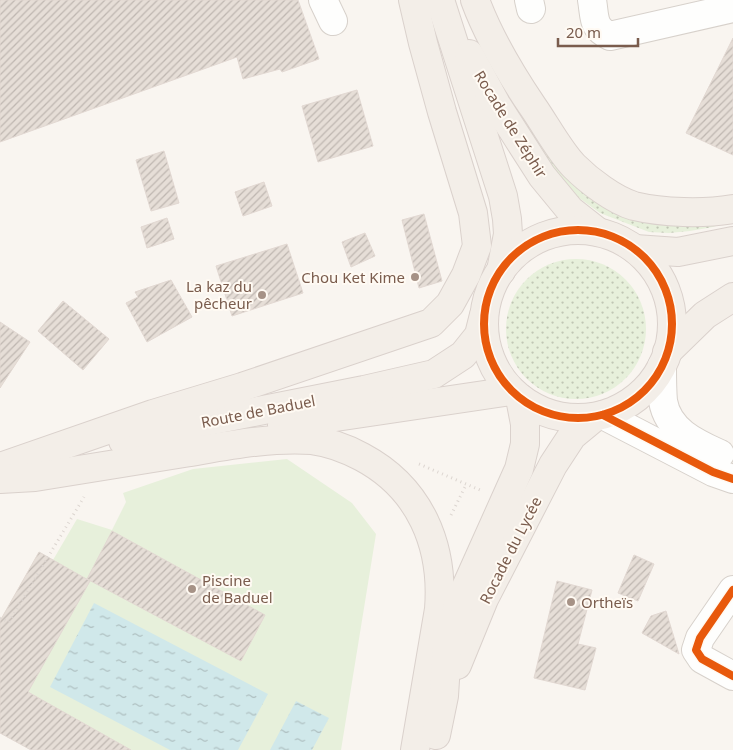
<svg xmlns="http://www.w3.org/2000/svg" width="733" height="750" font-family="'Noto Sans',sans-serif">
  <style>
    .green { fill: url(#green-dots) }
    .pitch { fill: #e7f0db }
    .water { fill: url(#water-ripples) }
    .building { fill: url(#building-hatch); stroke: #e2d8d2 }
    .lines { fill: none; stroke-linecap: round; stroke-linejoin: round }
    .minor-casing { stroke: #d7d1cb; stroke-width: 30 }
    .major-casing { stroke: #dad1cc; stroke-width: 30 }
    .path { stroke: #dcd5d0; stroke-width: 3; stroke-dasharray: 1 4; stroke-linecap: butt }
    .minor { stroke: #fefefd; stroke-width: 28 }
    .major { stroke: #f3eee8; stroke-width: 28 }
    .cycleway-casing { stroke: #fffaf3; stroke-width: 11 }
    .cycleway { stroke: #e8590c; stroke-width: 8 }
    .poi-dot { fill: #a69286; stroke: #fffaf3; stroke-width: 2 }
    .labels { text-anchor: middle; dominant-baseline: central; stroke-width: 4; stroke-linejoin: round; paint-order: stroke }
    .street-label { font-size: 15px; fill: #7a5c4d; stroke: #fffaf3 }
    .poi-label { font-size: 15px; fill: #7a5c4d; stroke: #fffaf3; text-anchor: end }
  </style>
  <defs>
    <pattern id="green-dots" width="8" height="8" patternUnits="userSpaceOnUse" patternTransform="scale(1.25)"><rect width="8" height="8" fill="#e7f0db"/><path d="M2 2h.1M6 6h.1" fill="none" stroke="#c0c6b4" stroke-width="1.8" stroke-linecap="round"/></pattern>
    <pattern id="water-ripples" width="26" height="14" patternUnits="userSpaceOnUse" patternTransform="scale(1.25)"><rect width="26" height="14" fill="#d0e8ea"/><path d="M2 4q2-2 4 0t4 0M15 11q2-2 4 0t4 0" fill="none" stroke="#aebfc0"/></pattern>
    <pattern id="building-hatch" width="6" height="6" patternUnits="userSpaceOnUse" patternTransform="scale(1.25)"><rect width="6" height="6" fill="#e6ded7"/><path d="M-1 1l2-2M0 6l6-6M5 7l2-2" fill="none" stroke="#bfb7b1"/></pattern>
  </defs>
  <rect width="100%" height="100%" fill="#f9f5f0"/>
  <g class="green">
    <path d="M 486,61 L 503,79 L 581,188 L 733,220 L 713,227 L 690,231 L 669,233 L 649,232 L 600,213 L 575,195 L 546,161 Z"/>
    <circle cx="576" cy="329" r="70"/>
  </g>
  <path class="pitch" d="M 287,459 L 352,503 L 376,534 L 341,750 L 31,750 L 0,732 L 0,621 L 39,552 L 53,560 L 77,519 L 112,530 L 126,502 L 123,493 L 193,469 Z"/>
  <g class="water">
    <path d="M 94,603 L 268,694 L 238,750 L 170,750 L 50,687 Z"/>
    <path d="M 296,701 L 329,718 L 312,750 L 270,750 Z"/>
  </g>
  <g class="building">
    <path d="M 0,0 L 298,0 L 319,59 L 282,72 L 280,69 L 243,79 L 237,57 L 0,142 Z"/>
    <path d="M 733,38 L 733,155 L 686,133 Z"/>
    <path d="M 357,90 L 373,146 L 318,162 L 302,106 Z"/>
    <path d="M 164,151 L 179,203 L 151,211 L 136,160 Z"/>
    <path d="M 264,182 L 272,206 L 243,216 L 235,192 Z"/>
    <path d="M 424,214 L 442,281 L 419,288 L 402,220 Z"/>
    <path d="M 167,218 L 174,239 L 147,248 L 141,227 Z"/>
    <path d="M 365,233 L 375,256 L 351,267 L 342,242 Z"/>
    <path d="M 287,244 L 303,293 L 232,316 L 216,266 Z"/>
    <path d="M 171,280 L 192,317 L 147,342 L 126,303 L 138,297 L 135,292 Z"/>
    <path d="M 63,301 L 109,339 L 83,370 L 38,331 Z"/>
    <path d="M 0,322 L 30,342 L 0,388 Z"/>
    <path d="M 112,531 L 265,615 L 241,661 L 87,579 Z"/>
    <path d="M 39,552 L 90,581 L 28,692 L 131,750 L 31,750 L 0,733 L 0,621 Z"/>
    <path d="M 634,555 L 654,564 L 638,601 L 618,593 Z"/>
    <path d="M 557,581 L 592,590 L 578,644 L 596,648 L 585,690 L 534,678 Z"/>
    <path d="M 666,611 L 679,654 L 642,633 L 651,616 Z"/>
  </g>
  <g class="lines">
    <defs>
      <g id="minor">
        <path d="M 323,0 L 333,21"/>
        <path d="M 529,0 L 531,9"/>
        <path d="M 592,0 C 595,17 592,28 610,36 L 733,8"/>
        <path d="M 662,366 C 662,378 662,390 663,401 C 668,431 696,443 720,454"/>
        <path d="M 603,415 L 713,472 L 733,479"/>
        <path d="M 733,590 L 700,638 L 696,650 L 702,659 L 733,676"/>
      </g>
      <g id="major">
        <path d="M 440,0 L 503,196 L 507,219 L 508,234 L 501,271"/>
        <path d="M 475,0 C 489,38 510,73 533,107 C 545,124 560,152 574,166 C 589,181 614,200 634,206 C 663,213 704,214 733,209"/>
        <path d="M 469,54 L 496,104 L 542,176 L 570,210 L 598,232"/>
        <circle cx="578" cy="324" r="94"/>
        <path d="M 635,249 L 678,252 L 733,241"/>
        <path d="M 667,352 L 705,315 L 733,297"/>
        <path d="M 282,425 L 511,391"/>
        <path d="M 123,441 L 188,425 L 364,390 L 434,374 L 463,355 L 479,335 L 484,315"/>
        <path d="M 0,467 L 153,414 L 242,387 L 431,323 L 450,304 L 466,275 L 477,246 L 473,213 L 442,112 L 423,43 L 413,0"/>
        <path d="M 0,479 L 35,477 C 85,469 134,461 184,453 C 226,446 269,437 312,440 C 328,442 347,449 362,457 C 420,488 444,545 439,609 L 415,750"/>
        <path d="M 457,665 L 484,599 L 553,465 L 572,436 L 595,417"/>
        <path d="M 436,735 L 444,696 L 447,648 L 458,605 L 519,469 L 525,444 L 525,424 L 520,398"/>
      </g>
    </defs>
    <use href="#minor" class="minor-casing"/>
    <use href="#major" class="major-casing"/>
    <g class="path">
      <path d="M 419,464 L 480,490"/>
      <path d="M 451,515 L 466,485"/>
      <path d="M 0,618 L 9,622 L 84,497"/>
    </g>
    <use href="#minor" class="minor"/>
    <use href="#major" class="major"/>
    <defs>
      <g id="cycleway">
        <circle cx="578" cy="324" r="94"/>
        <path d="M 603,415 L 713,472 L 733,479"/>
        <path d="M 733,590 L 700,638 L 696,650 L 702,659 L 733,676"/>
      </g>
    </defs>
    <use href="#cycleway" class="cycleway-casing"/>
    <use href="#cycleway" class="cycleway"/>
  </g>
  <g class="poi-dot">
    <circle cx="415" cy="277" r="5"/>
    <circle cx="262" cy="295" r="5"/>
    <circle cx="192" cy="589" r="5"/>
    <circle cx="571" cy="602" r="5"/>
  </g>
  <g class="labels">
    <g class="street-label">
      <text transform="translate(511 124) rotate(58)">Rocade de Zéphir</text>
      <text transform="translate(258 411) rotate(-11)">Route de Baduel</text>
      <text transform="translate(510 550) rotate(-63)">Rocade du Lycée</text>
    </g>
    <g class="poi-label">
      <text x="405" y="277">Chou Ket Kime</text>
      <text x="252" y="286">La kaz du<tspan x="252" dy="17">pêcheur</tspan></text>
      <text x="202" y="580" text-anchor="start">Piscine<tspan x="202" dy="17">de Baduel</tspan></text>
      <text x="581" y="602" text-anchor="start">Ortheïs</text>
    </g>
  </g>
  <path d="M558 38v8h80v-8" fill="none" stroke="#7a5c4d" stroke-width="2.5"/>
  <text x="566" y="38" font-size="15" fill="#7a5c4d" stroke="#fffaf3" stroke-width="4" paint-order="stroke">20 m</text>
</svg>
